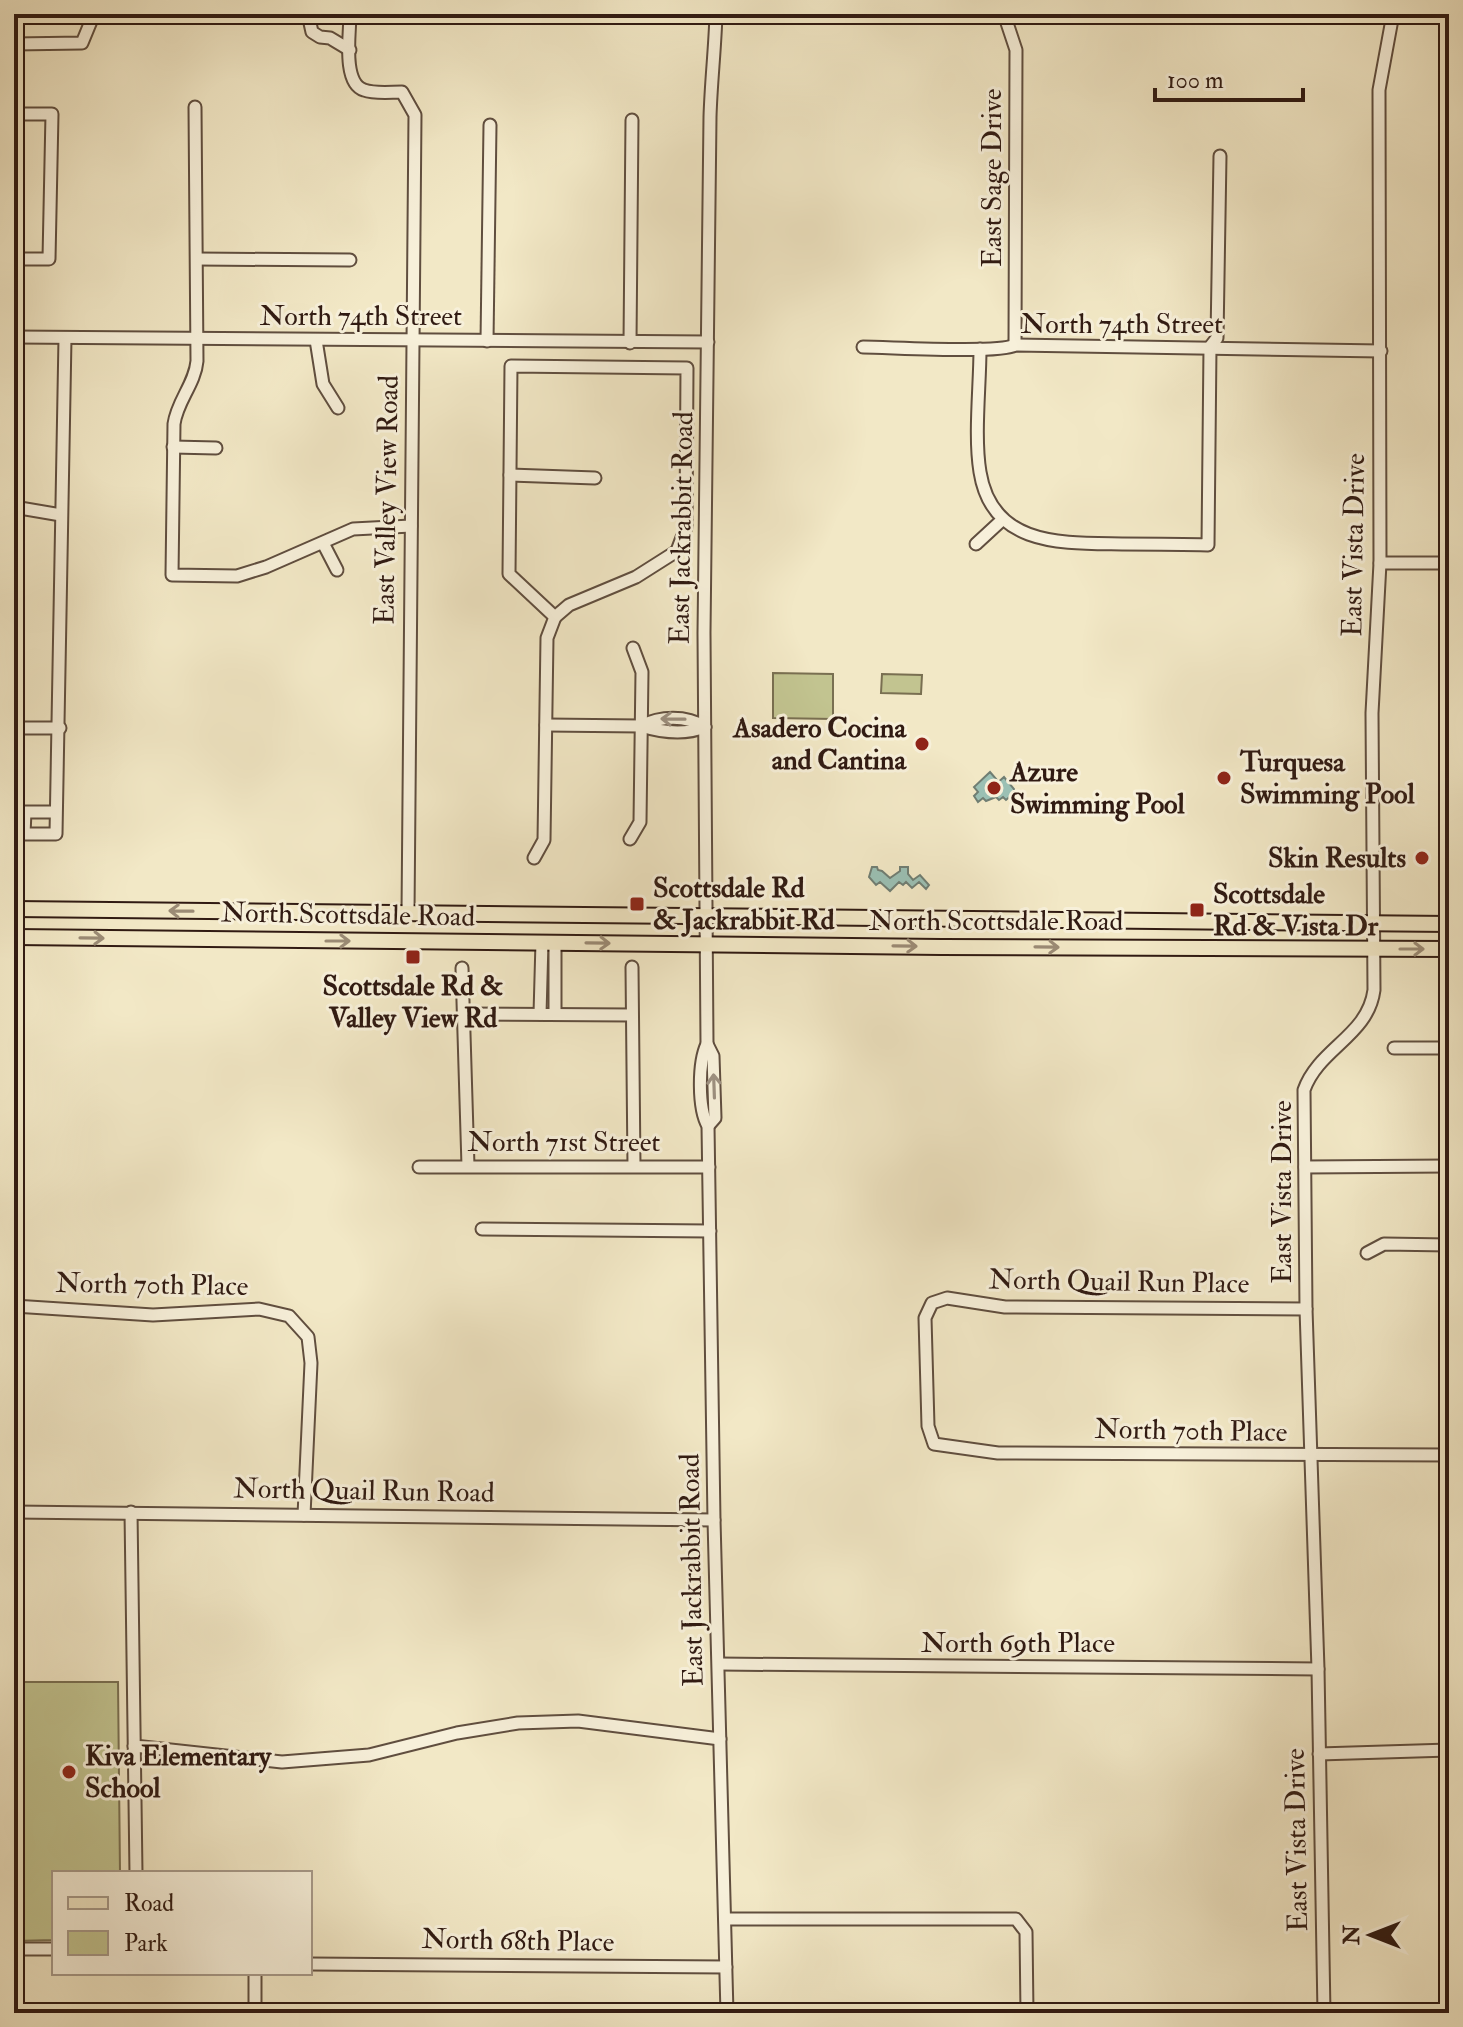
<svg xmlns="http://www.w3.org/2000/svg" width="1463" height="2027" font-family="'IM FELL Double Pica',serif">
  <style>
    .green { fill: #c2c490; stroke: #796f51; stroke-width: 2 }
    .water { fill: #9bc0b4; stroke: #707e73; stroke-width: 2 }
    .lines { fill: none; stroke-linecap: round; stroke-linejoin: round }
    .minor-casing { stroke: #604e3f; stroke-width: 15 }
    .major-casing { stroke: #301a12; stroke-width: 18 }
    .minor { stroke: #f7f0da; stroke-width: 11 }
    .major { stroke: #f2e8c6; stroke-width: 14 }
    .oneway { stroke: #9d9080 }
    .oneway2 { stroke: #9b8b75 }
    .poi-dot { fill: #8f2418; stroke: #f7f0da; stroke-width: 3 }
    .labels { text-anchor: middle; dominant-baseline: central; stroke-width: 6; stroke-linejoin: round; paint-order: stroke }
    .street-label { font-size: 28px; fill: #301a12; stroke: #f7f0da }
    .poi-label { font-size: 28px; font-weight: bold; fill: #301a12; stroke: #f7f0da; text-anchor: start }
  </style>
  <rect width="100%" height="100%" fill="#f2e8c6"/>
  <filter id="stains"><feTurbulence type="fractalNoise" baseFrequency=".0025" numOctaves="4"/><feColorMatrix values="0 0 0 0 .2 0 0 0 0 .09 0 0 0 0 .02 0 0 0 .5 -.17"/></filter>
  <radialGradient id="worn" r=".72"><stop offset=".6" stop-color="#630" stop-opacity="0"/><stop offset="1" stop-color="#630" stop-opacity=".3"/></radialGradient>
  <g class="green">
    <path d="M 773,673 L 833,674 L 833,719 L 773,718 Z"/>
    <path d="M 882,674 L 922,675 L 921,694 L 881,693 Z"/>
    <path d="M 14,1682 L 118,1682 L 120,1873 L 54,1873 L 54,1940 L 14,1941 Z"/>
  </g>
  <g class="water">
    <path d="M 990,772 L 997,780 L 993,783 L 995,785 L 1004,777 L 1014,789 L 1014,793 L 1006,800 L 1003,797 L 999,800 L 996,797 L 986,801 L 983,798 L 978,802 L 974,796 L 978,792 L 974,787 Z"/>
    <path d="M 872,867 L 877,867 L 878,870 L 882,871 L 890,878 L 900,871 L 900,867 L 908,867 L 908,874 L 913,880 L 920,875 L 929,885 L 926,889 L 919,882 L 912,888 L 906,882 L 903,885 L 899,882 L 890,891 L 880,882 L 876,885 L 869,877 Z"/>
  </g>
  <g class="lines">
    <defs>
      <g id="minor">
        <path d="M 308,14 L 312,32 L 320,37 L 330,38 L 350,50"/>
        <path d="M 350,14 C 350,33 342,83 364,90 C 375,94 390,92 402,92 L 415,115 L 408,913"/>
        <path d="M 716,14 C 715,49 711,82 710,117 L 704,633 L 707,1044 C 698,1063 698,1109 708,1126 L 714,1520 L 727,2013"/>
        <path d="M 1004,14 L 1016,50 L 1015,345"/>
        <path d="M 14,44 L 82,43 L 94,14"/>
        <path d="M 195,107 L 197,361 C 195,384 177,401 174,424 L 172,575 L 237,576 L 266,567 L 353,529 L 411,526"/>
        <path d="M 14,114 L 52,114 L 49,259 L 14,259"/>
        <path d="M 197,259 L 350,260"/>
        <path d="M 14,337 L 708,342"/>
        <path d="M 316,340 L 323,384 L 338,408"/>
        <path d="M 487,341 L 490,125"/>
        <path d="M 630,343 L 632,120"/>
        <path d="M 863,347 C 889,347 1000,354 1015,345 L 1381,351"/>
        <path d="M 980,349 C 980,386 974,436 980,472 C 992,547 1063,543 1122,544 C 1151,544 1180,544 1208,545 L 1210,347 L 1217,338 L 1220,156"/>
        <path d="M 511,366 L 687,368 L 686,527 L 677,551 L 636,577 L 569,605 L 555,617 L 509,574 Z"/>
        <path d="M 173,447 L 216,448"/>
        <path d="M 510,475 L 595,478"/>
        <path d="M 14,507 L 61,515"/>
        <path d="M 323,543 L 337,570"/>
        <path d="M 976,544 L 1002,520"/>
        <path d="M 1380,563 L 1449,563"/>
        <path d="M 546,725 L 641,726 C 661,732 685,735 705,727"/>
        <path d="M 641,726 C 660,716 686,715 705,727"/>
        <path d="M 14,728 L 60,728"/>
        <path d="M 56,812 L 25,812 L 24,834 L 56,834 L 65,338"/>
        <path d="M 630,839 L 640,822 L 642,672 L 633,648"/>
        <path d="M 534,858 L 544,840 L 547,638 L 555,617"/>
        <path d="M 555,943 L 555,1014"/>
        <path d="M 632,967 L 634,1166"/>
        <path d="M 462,968 L 468,1166"/>
        <path d="M 465,1014 L 631,1015"/>
        <path d="M 540,1014 L 542,942"/>
        <path d="M 707,1044 L 713,1056 L 715,1118 L 708,1126"/>
        <path d="M 1394,1048 L 1449,1048"/>
        <path d="M 419,1167 L 709,1167"/>
        <path d="M 1305,1167 L 1449,1166"/>
        <path d="M 482,1229 L 710,1231"/>
        <path d="M 1367,1253 L 1384,1244 L 1449,1245"/>
        <path d="M 14,1306 L 153,1315 L 259,1309 L 289,1316 L 308,1337 L 311,1363 L 304,1515"/>
        <path d="M 1306,1309 L 1005,1307 L 947,1298 L 932,1303 L 925,1318 L 928,1426 L 934,1444 L 998,1453 L 1449,1455"/>
        <path d="M 14,1512 L 714,1520"/>
        <path d="M 131,1512 L 136,1873"/>
        <path d="M 719,1664 L 1318,1669"/>
        <path d="M 134,1746 L 282,1762 L 369,1755 L 457,1733 L 518,1723 L 578,1721 L 720,1739"/>
        <path d="M 1319,1754 L 1449,1750"/>
        <path d="M 725,1919 L 1016,1919 L 1026,1932 L 1027,2013"/>
        <path d="M 14,1949 L 54,1949"/>
        <path d="M 310,1964 L 726,1967"/>
        <path d="M 255,1973 L 255,2013"/>
        <path d="M 1324,2013 L 1318,1669 L 1306,1309 L 1304,1090 C 1319,1048 1368,1036 1374,990 L 1372,713 L 1380,563 L 1379,90 L 1393,14"/>
      </g>
      <g id="major">
        <path d="M 14,909 L 1449,924"/>
        <path d="M 14,937 L 941,947 L 1449,949"/>
      </g>
    </defs>
    <use href="#minor" class="minor-casing"/>
    <use href="#major" class="major-casing"/>
    <use href="#minor" class="minor"/>
    <use href="#major" class="major"/>
  </g>
  <defs><path id="oneway-shaft" d="M-6 0H5M1.5-3L5.5 0L1.5 3" fill="none" stroke-width="1.6" stroke-linecap="round" stroke-linejoin="round" transform="scale(2)"/></defs>
  <g class="oneway">
    <use href="#oneway-shaft" transform="translate(673 719) rotate(-179)"/>
    <use href="#oneway-shaft" transform="translate(714 1086) rotate(-92)"/>
  </g>
  <g class="oneway2">
    <use href="#oneway-shaft" transform="translate(181 911) rotate(-179)"/>
    <use href="#oneway-shaft" transform="translate(92 938) rotate(1)"/>
    <use href="#oneway-shaft" transform="translate(338 941)"/>
    <use href="#oneway-shaft" transform="translate(598 943) rotate(1)"/>
    <use href="#oneway-shaft" transform="translate(905 946) rotate(1)"/>
    <use href="#oneway-shaft" transform="translate(1047 947) rotate(1)"/>
    <use href="#oneway-shaft" transform="translate(1412 949)"/>
  </g>
  <g class="poi-dot">
    <circle cx="922" cy="744" r="8"/>
    <circle cx="1224" cy="778" r="8"/>
    <circle cx="994" cy="788" r="8"/>
    <circle cx="1422" cy="858" r="8"/>
    <rect x="629" y="896" width="16" height="16" rx="4"/>
    <rect x="1189" y="902" width="16" height="16" rx="4"/>
    <rect x="405" y="949" width="16" height="16" rx="4"/>
    <circle cx="69" cy="1772" r="8"/>
  </g>
  <g class="labels">
    <g class="street-label">
      <text transform="translate(992 178) rotate(-90)">East Sage Drive</text>
      <text x="361" y="316">North 74th Street</text>
      <text x="1122" y="324">North 74th Street</text>
      <text transform="translate(387 500) rotate(-89)">East Valley View Road</text>
      <text transform="translate(682 528) rotate(-89)">East Jackrabbit Road</text>
      <text transform="translate(1354 545) rotate(-89)">East Vista Drive</text>
      <text transform="translate(348 915) rotate(1)">North Scottsdale Road</text>
      <text x="996" y="921">North Scottsdale Road</text>
      <text x="564" y="1142">North 71st Street</text>
      <text transform="translate(1282 1192) rotate(-90)">East Vista Drive</text>
      <text transform="translate(1119 1282) rotate(1)">North Quail Run Place</text>
      <text transform="translate(152 1285) rotate(1)">North 70th Place</text>
      <text transform="translate(1191 1431) rotate(1)">North 70th Place</text>
      <text transform="translate(364 1491) rotate(1)">North Quail Run Road</text>
      <text transform="translate(692 1570) rotate(-91)">East Jackrabbit Road</text>
      <text x="1018" y="1643">North 69th Place</text>
      <text transform="translate(1297 1840) rotate(-91)">East Vista Drive</text>
      <text transform="translate(518 1941) rotate(1)">North 68th Place</text>
    </g>
    <g class="poi-label">
      <text x="906" y="728" text-anchor="end">Asadero Cocina<tspan x="906" dy="32">and Cantina</tspan></text>
      <text x="1240" y="762">Turquesa<tspan x="1240" dy="32">Swimming Pool</tspan></text>
      <text x="1010" y="772">Azure<tspan x="1010" dy="32">Swimming Pool</tspan></text>
      <text x="1406" y="858" text-anchor="end">Skin Results</text>
      <text x="653" y="888">Scottsdale Rd<tspan x="653" dy="32">&amp; Jackrabbit Rd</tspan></text>
      <text x="1213" y="894">Scottsdale<tspan x="1213" dy="32">Rd &amp; Vista Dr</tspan></text>
      <text x="413" y="986" text-anchor="middle">Scottsdale Rd &amp;<tspan x="413" dy="32">Valley View Rd</tspan></text>
      <text x="85" y="1756">Kiva Elementary<tspan x="85" dy="32">School</tspan></text>
    </g>
  </g>
  <rect width="1463" height="2027" fill="none" stroke="#f2e8c6" stroke-width="48"/>
  <rect x="16" y="16" width="1431" height="1995" fill="none" stroke="#301a12" stroke-width="4"/>
  <rect x="24" y="24" width="1415" height="1979" fill="none" stroke="#301a12" stroke-width="2"/>
  <rect x="52" y="1871" width="260" height="104" fill="#f7f0da" stroke="#a79a8a" stroke-width="2"/>
  <rect x="68" y="1897" width="40" height="12" fill="#f2e8c6" stroke="#a79a8a" stroke-width="2"/>
  <text x="124" y="1911" font-size="24" fill="#301a12">Road</text>
  <rect x="68" y="1931" width="40" height="24" fill="#c2c490" stroke="#a79a8a" stroke-width="2"/>
  <text x="124" y="1951" font-size="24" fill="#301a12">Park</text>
  <g transform="translate(1371 1935) rotate(270)" stroke="#f7f0da" stroke-width="6" paint-order="stroke">
  <path d="M0-6L14 30L0 20L-14 30Z" fill="#301a12"/>
  <text y="-12" font-size="22" font-weight="bold" text-anchor="middle" fill="#301a12">N</text>
  </g>
  <path d="M1155 88v12h148v-12" fill="none" stroke="#301a12" stroke-width="4"/>
  <text x="1167" y="88" font-size="24" fill="#301a12" stroke="#f7f0da" stroke-width="6" paint-order="stroke">100 m</text>
  <rect width="100%" height="100%" filter="url(#stains)"/>
  <rect width="100%" height="100%" fill="url(#worn)"/>
</svg>
